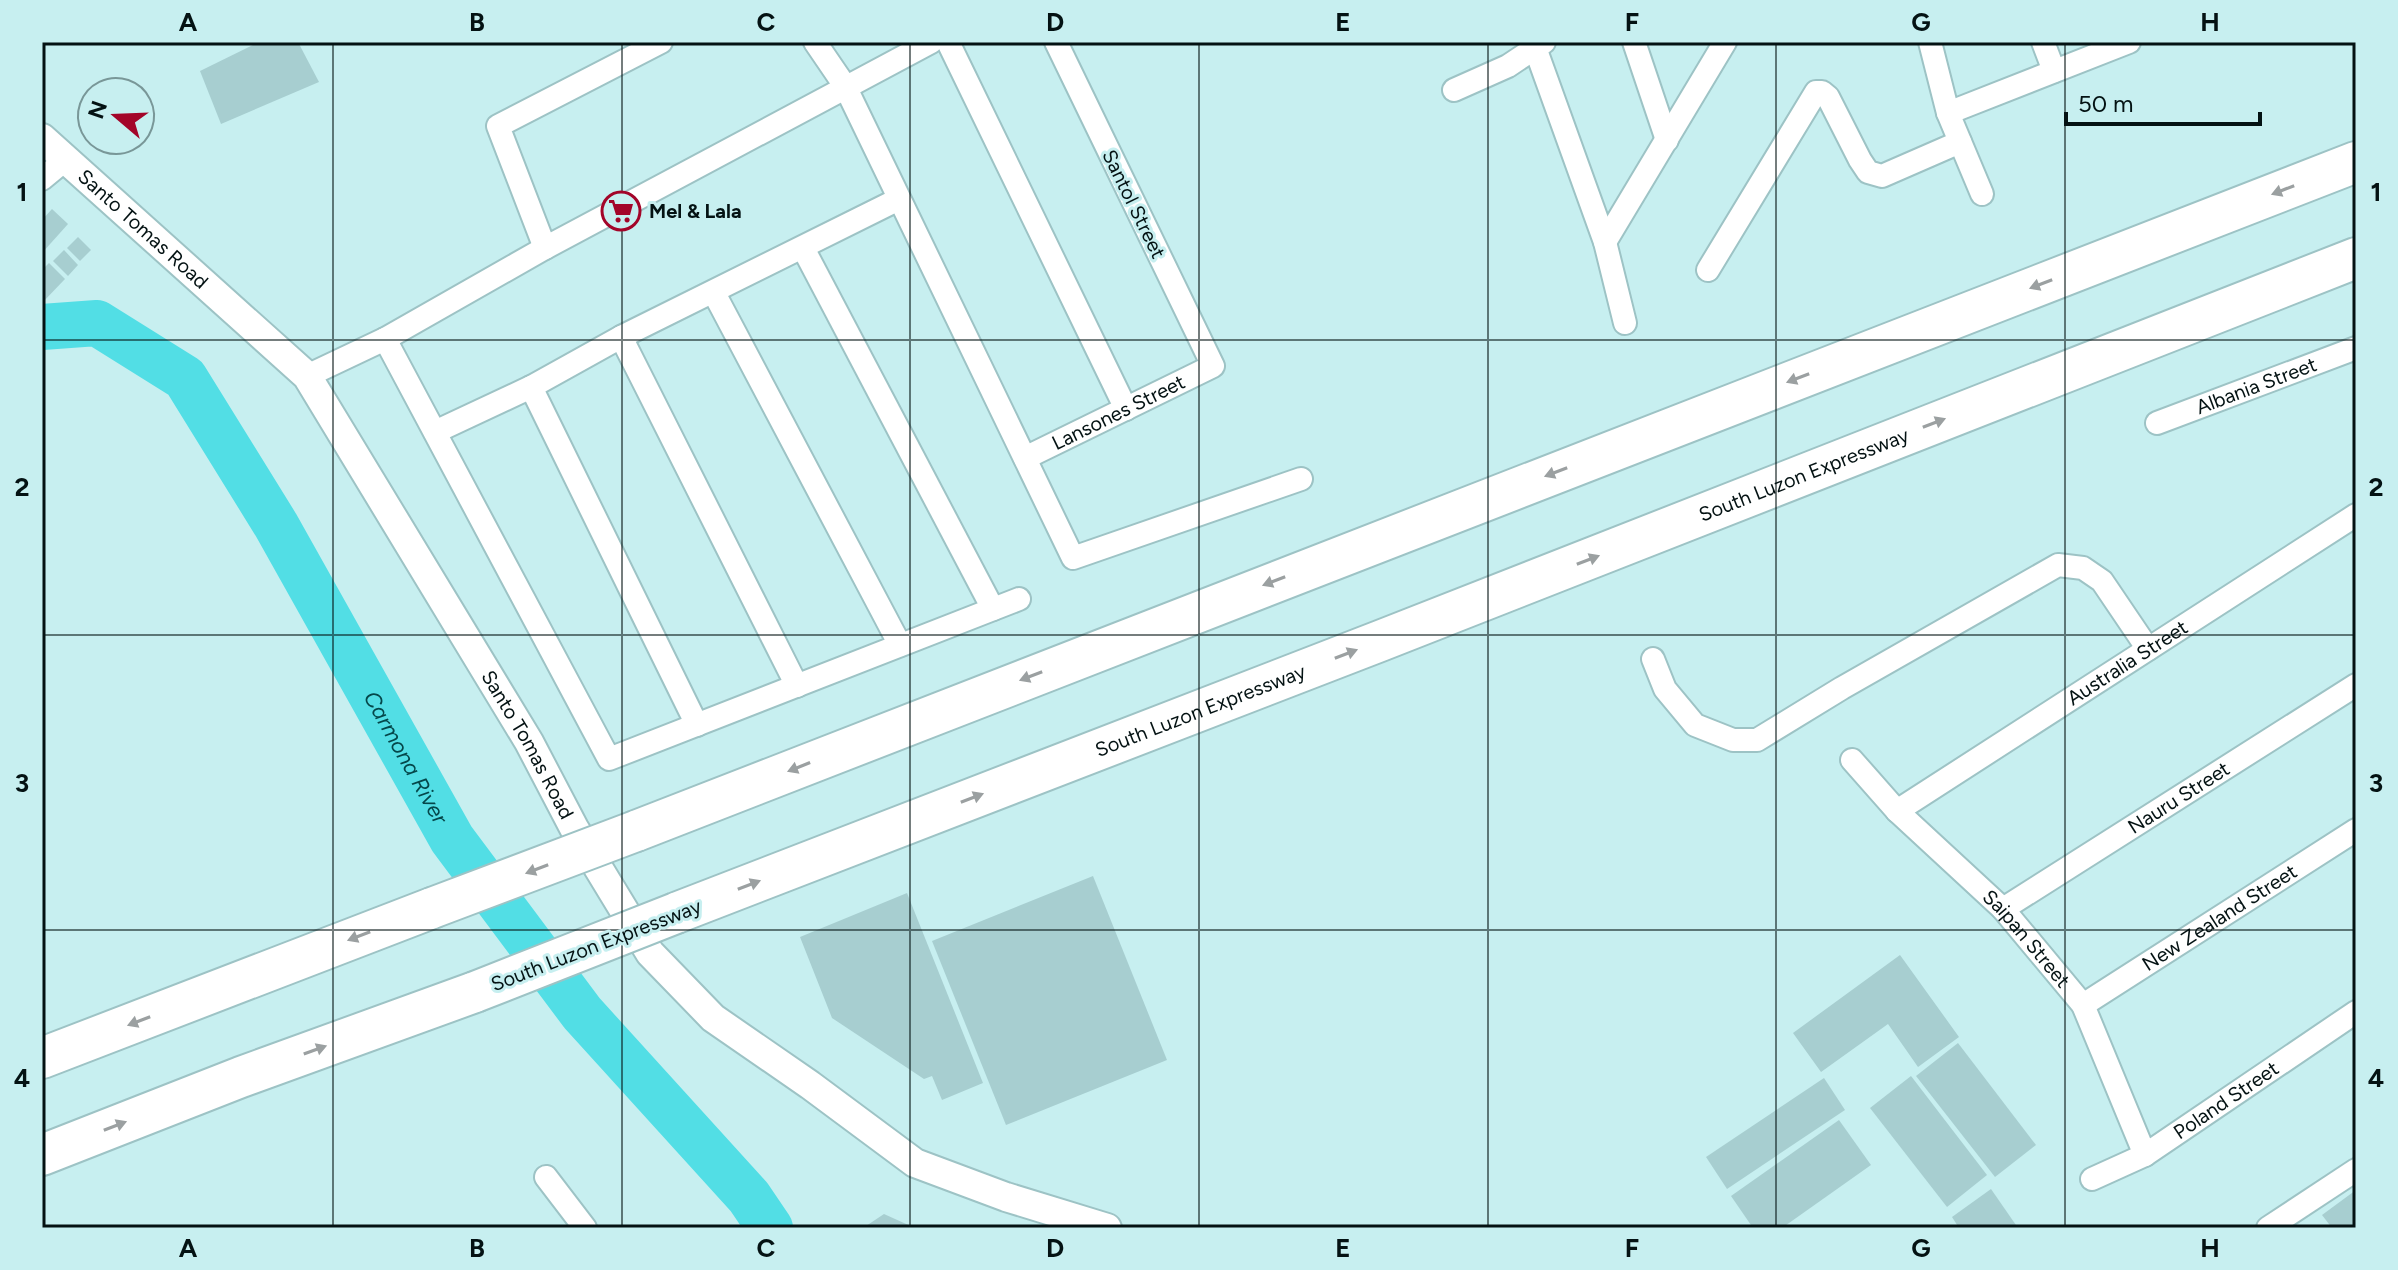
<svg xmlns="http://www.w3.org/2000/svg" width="2398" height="1270" font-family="Figtree,sans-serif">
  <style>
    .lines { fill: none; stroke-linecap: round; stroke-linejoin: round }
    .river { stroke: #52dee5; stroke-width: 46 }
    .building { fill: #a7ced0 }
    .minor-casing { stroke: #9dc3c5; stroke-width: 26 }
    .tertiary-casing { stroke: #9dc3c5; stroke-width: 32 }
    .motorway-casing { stroke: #9dc3c5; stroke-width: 44 }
    .minor { stroke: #fff; stroke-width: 22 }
    .tertiary { stroke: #fff; stroke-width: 28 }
    .motorway { stroke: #fff; stroke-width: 40 }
    .motorway-bridge-casing { stroke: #9dc3c5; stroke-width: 44; stroke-linecap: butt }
    .motorway-bridge { stroke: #fff; stroke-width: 40 }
    .oneway { fill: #9ba0a1 }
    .grid { fill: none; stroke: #041213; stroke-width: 2; stroke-opacity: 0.55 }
    .labels { text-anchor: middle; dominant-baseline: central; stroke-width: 6; stroke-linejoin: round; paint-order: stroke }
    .street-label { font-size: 20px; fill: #041213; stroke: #c7eff0 }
    .poi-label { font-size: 20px; font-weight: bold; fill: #041213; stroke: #c7eff0; text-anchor: start }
    .water-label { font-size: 22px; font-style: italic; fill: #05474a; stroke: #c7eff0 }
    .neatline { fill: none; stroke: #041213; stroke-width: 3 }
    .grid-label { font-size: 26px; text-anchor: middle; font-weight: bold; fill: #041213 }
  </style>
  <rect width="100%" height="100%" fill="#c7eff0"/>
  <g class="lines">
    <path class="river" id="s1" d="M 42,327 L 97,323 L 185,378 L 276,525 L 452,839 L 582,1013 L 749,1197 L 770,1228"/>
  </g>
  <g class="building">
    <path d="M 259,42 L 298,42 L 319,82 L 221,124 L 200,71 Z"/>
    <path d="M 52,209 L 68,224 L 42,253 L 42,220 Z"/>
    <path d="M 78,237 L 91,250 L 80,261 L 67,248 Z"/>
    <path d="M 64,250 L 78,265 L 68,276 L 53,261 Z"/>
    <path d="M 49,263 L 65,279 L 42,303 L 42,270 Z"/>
    <path d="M 1093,876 L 1167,1060 L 1006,1125 L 932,941 Z"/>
    <path d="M 907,893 L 983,1083 L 942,1100 L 932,1076 L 924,1079 L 832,1018 L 800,937 Z"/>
    <path d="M 1900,955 L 1959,1037 L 1918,1067 L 1888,1024 L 1821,1072 L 1793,1033 Z"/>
    <path d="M 1958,1043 L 2036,1145 L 1995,1177 L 1916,1076 Z"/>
    <path d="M 1911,1076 L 1987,1175 L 1947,1207 L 1870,1108 Z"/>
    <path d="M 1824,1078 L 1845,1110 L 1727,1189 L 1706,1157 Z"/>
    <path d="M 1839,1120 L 1871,1165 L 1782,1228 L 1753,1228 L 1731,1196 Z"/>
    <path d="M 1991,1189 L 2018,1228 L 1959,1228 L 1952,1217 Z"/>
    <path d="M 2356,1190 L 2356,1228 L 2332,1228 L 2322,1215 Z"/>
    <path d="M 884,1214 L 915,1228 L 863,1228 Z"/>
  </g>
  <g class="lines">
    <defs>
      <g id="minor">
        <path d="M 815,42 L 845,86 L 1073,558 L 1301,479"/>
        <path d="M 948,42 L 1126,409"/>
        <path d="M 1533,42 L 1605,242 L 1625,323"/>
        <path d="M 1634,42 L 1667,140"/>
        <path d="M 1930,42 L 1948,113 L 1982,194"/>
        <path d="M 2043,42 L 2054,71"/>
        <path d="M 1454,90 L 1508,66 L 1544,42"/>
        <path d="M 1948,113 L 2129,42"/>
        <path d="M 42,179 L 65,160"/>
        <path d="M 1605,242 L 1725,42"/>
        <path d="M 545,248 L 498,126 L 661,42"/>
        <path d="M 803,248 L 993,609"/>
        <path d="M 1708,270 L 1816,92 L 1822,92 L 1828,97 L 1860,160 L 1868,172 L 1882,176 L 1960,142"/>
        <path d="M 714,293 L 900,645"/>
        <path d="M 621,337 L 797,686"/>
        <path d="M 385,339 L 609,759 L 1019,599"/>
        <path d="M 307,376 L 385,339 L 545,248 L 931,42"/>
        <path d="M 531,387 L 697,725"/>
        <path id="s2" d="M 2157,423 L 2356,348"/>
        <path d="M 435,432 L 531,387 L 621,337 L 899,199"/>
        <path id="s3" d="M 1025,458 L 1213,366 L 1056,42"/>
        <path d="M 1653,659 L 1665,689 L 1695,725 L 1733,740 L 1757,740 L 1842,688 L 2058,565 L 2083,568 L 2102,581 L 2148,649"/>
        <path id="s4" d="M 1852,760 L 1897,811 L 2003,909 L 2083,1005 L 2145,1155"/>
        <path id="s5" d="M 1897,811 L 2356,515"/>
        <path id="s6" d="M 2003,909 L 2356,685"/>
        <path id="s7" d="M 2083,1005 L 2356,830"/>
        <path d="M 546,1177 L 585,1228"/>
        <path id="s8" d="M 2092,1179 L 2145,1155 L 2356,1012"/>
        <path d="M 2268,1228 L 2356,1170"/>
      </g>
      <g id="tertiary">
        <path id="s9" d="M 42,138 L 307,376 L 529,742 L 574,828 L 650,953 L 713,1018 L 810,1085 L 915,1163 L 1006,1197 L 1107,1228"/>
      </g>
      <g id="motorway">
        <path d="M 636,831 L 2356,162"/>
        <path id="s10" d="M 676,913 L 1380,641 L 2356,258"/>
        <path d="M 42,1058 L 432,908"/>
        <path d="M 42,1155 L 241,1077 L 475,992"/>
      </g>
    </defs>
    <use href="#minor" class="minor-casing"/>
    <use href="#tertiary" class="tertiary-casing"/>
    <use href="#motorway" class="motorway-casing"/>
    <use href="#minor" class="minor"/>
    <use href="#tertiary" class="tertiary"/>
    <use href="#motorway" class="motorway"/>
    <defs>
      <g id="motorway-bridge">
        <path d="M 432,908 L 636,831"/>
        <path d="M 475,992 L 676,913"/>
      </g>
    </defs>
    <use href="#motorway-bridge" class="motorway-bridge-casing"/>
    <use href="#motorway-bridge" class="motorway-bridge"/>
  </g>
  <defs><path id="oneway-solid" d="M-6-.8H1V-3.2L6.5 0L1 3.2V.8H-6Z" transform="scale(2)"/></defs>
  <g class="oneway">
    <use href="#oneway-solid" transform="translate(2283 190) rotate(159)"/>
    <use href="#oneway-solid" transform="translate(2041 284) rotate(159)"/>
    <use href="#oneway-solid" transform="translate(1798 378) rotate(159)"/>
    <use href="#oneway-solid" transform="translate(1934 423) rotate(-21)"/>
    <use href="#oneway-solid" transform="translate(1556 472) rotate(159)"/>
    <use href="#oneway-solid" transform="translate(1588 560) rotate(-21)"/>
    <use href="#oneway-solid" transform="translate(1274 581) rotate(159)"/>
    <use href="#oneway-solid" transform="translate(1346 654) rotate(-21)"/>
    <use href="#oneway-solid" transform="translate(1031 676) rotate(159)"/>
    <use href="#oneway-solid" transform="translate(799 767) rotate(158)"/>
    <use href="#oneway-solid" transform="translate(972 798) rotate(-21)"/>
    <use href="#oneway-solid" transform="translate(537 869) rotate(159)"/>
    <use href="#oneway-solid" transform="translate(749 885) rotate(-21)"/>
    <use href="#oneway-solid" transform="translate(359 936) rotate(159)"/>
    <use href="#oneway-solid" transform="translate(139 1021) rotate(159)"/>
    <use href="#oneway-solid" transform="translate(315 1050) rotate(-20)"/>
    <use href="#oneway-solid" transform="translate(115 1126) rotate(-21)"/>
  </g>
  <path class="grid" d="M 333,42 L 333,1228M 622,42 L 622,1228M 910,42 L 910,1228M 1199,42 L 1199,1228M 1488,42 L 1488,1228M 1776,42 L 1776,1228M 2065,42 L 2065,1228M 42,340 L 2356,340M 42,635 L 2356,635M 42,930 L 2356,930"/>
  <defs>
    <symbol id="supermarket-ring" viewBox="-11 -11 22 22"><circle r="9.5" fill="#c7eff0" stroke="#a30529" stroke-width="1.5"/><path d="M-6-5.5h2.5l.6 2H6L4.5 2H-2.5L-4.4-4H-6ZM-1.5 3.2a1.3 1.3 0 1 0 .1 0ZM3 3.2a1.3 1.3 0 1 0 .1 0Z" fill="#a30529"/></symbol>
  </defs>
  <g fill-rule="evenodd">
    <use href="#supermarket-ring" x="599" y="189" width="44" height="44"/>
  </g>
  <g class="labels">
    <g class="street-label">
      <text transform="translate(1134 204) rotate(64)">Santol Street</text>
      <text stroke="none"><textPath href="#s9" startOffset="136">Santo Tomas Road</textPath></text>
      <text stroke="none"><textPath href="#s2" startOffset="106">Albania Street</textPath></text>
      <text stroke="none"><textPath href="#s3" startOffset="104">Lansones Street</textPath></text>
      <text stroke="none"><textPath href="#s10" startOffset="1210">South Luzon Expressway</textPath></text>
      <text stroke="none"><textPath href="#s5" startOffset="274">Australia Street</textPath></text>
      <text stroke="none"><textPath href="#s10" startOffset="562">South Luzon Expressway</textPath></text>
      <text stroke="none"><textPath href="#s9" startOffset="786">Santo Tomas Road</textPath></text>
      <text stroke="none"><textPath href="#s6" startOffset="208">Nauru Street</textPath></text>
      <text stroke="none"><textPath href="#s7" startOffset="162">New Zealand Street</textPath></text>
      <text stroke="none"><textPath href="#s4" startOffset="250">Saipan Street</textPath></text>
      <text transform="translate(596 945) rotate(-21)">South Luzon Expressway</text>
      <text stroke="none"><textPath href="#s8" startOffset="156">Poland Street</textPath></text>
    </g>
    <g class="poi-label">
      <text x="649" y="211">Mel &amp; Lala</text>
    </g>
    <g class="water-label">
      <text stroke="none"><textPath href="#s1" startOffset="598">Carmona River</textPath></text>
    </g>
  </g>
  <rect width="2398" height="1270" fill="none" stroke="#c7eff0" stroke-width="88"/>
  <g transform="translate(116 116) rotate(289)"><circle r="38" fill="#c7eff0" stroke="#799798" stroke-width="2"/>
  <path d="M0-6L14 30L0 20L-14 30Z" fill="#a30529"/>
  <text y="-12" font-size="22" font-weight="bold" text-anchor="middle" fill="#041213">N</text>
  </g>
  <path d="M2066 112v12h194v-12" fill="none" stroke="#041213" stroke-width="4"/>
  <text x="2078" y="112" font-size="24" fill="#041213" stroke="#c7eff0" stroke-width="6" paint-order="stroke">50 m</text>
  <rect x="44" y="44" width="2310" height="1182" class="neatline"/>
  <g class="grid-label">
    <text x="188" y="31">A</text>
    <text x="477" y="31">B</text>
    <text x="766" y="31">C</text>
    <text x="1055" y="31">D</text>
    <text x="1343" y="31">E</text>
    <text x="1632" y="31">F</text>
    <text x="1921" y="31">G</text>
    <text x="2210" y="31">H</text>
    <text x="22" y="201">1</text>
    <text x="2376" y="201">1</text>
    <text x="22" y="496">2</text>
    <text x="2376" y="496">2</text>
    <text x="22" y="792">3</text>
    <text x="2376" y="792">3</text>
    <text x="22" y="1087">4</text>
    <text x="2376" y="1087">4</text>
    <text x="188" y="1257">A</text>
    <text x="477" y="1257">B</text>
    <text x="766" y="1257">C</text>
    <text x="1055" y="1257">D</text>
    <text x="1343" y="1257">E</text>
    <text x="1632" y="1257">F</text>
    <text x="1921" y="1257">G</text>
    <text x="2210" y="1257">H</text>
  </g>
</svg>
